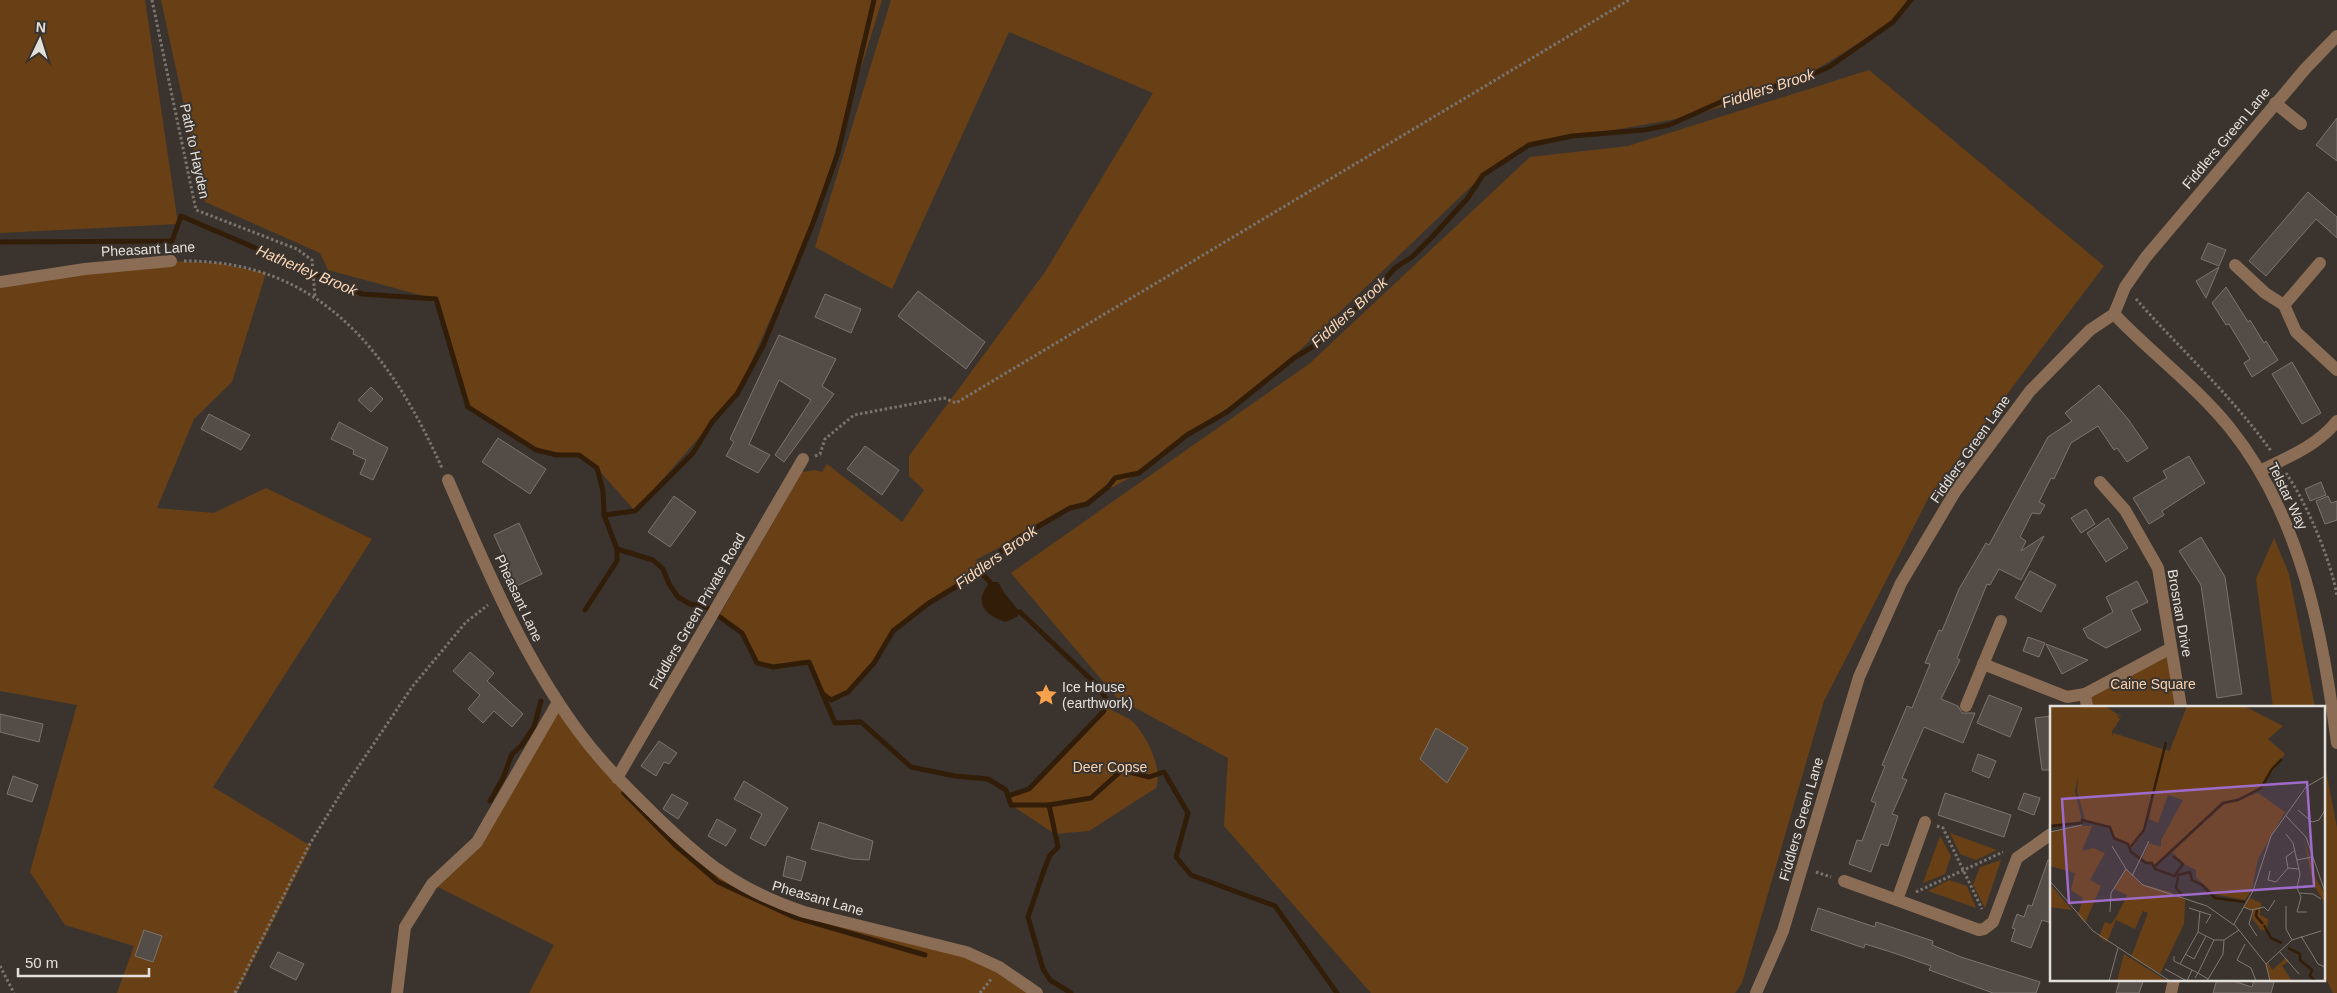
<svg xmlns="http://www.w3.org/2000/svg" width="2337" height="993" font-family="Arial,sans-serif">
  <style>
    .green { fill: #694016 }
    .water { fill: #321d08 }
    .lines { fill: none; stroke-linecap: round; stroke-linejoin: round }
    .stream { stroke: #321d08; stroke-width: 5 }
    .building { fill: #544d47; stroke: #7b736c }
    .path { stroke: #7a746f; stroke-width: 3; stroke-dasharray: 2.5 2.5; stroke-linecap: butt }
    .minor { stroke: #8a6d54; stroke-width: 12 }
    .labels { text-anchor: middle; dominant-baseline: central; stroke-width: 4; stroke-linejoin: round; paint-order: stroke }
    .street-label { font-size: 14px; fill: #e3dfdb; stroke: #3b342e }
    .park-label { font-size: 14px; fill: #f6d2b3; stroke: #3b342e }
    .poi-label { font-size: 14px; fill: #e3dfdb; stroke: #3b342e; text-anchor: start }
    .water-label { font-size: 15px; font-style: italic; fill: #fcd8b8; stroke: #3b342e }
    .inset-river { fill: none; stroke: #321d08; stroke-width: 2.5 }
    .inset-road { fill: none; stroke: #7e7873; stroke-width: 1 }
    .view { fill: #9f6bc9; fill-opacity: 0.15; stroke: #9f6bc9; stroke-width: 2.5 }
    .inset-edge { fill: none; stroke: #e3dfdb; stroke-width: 2.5 }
  </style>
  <rect width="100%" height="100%" fill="#3b342e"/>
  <g class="green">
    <path d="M 0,0 L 145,0 L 178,224 L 0,233 Z"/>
    <path d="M 161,0 L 882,0 L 813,223 L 737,394 L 635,511 L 597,468 L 580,455 L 536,450 L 468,407 L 436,304 L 424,296 L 328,270 L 320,253 L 205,202 Z"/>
    <path d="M 891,0 L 1907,0 L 1893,22 L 1799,80 L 1693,116 L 1529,145 L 1483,175 L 1278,371 L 1139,473 L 974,561 L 992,559 L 967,580 L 929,603 L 893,631 L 874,663 L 848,692 L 831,700 L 822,694 L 809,663 L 773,667 L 757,663 L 742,633 L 719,616 L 802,472 L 815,470 L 822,472 L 827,464 L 902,522 L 924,490 L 909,476 L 909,456 L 1045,272 L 1153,93 L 1009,32 L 892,289 L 815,247 Z"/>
    <path d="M 1869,70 L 2104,266 L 1929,497 L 1824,701 L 1742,983 L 1735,993 L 1371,993 L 1224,826 L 1228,758 L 1117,698 L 1011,573 L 1309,364 L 1530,157 L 1628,146 Z"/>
    <path d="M 171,261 L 218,263 L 266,273 L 232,382 L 194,419 L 157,508 L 214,513 L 266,488 L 372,539 L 213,787 L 311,846 L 237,993 L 117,993 L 134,946 L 65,925 L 30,872 L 77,705 L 0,691 L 0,282 Z"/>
    <path d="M 2274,538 L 2289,574 L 2315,707 L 2273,707 L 2256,579 Z"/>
    <path d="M 2171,648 L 2181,707 L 2087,707 L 2085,694 Z"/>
    <path d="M 558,702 L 682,842 L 756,894 L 966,952 L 1037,993 L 529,993 L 554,945 L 432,884 L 477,842 Z"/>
    <path d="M 1105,707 C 1113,711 1126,716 1133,722 C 1147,736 1163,769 1156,788 L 1089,831 L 1055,834 L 1011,805 L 1008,796 L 1029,789 L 1070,749 Z"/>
    <path d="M 2323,755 L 2337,828 L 2337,993 L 2333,993 L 2323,973 Z"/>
    <path d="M 1950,833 L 1997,850 L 1976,860 L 1960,854 Z"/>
    <path d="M 1940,836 L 1951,856 L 1945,874 L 1923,883 Z"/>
    <path d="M 2001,860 L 1985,908 L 1973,885 L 1980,867 Z"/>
    <path d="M 1949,880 L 1967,886 L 1976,908 L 1928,891 Z"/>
  </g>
  <path class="water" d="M 990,582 L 998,582 L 1005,594 L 1020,612 L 1017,617 L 1005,622 C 984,614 973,603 990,582 Z"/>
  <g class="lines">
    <g class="stream">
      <path d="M 0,242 L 172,241 L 181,216 L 362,294 L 436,299 L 468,407 L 536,450 L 557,455 L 579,455 L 597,468 L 603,491 L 604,515 L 617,549 L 653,560 L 663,569 L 669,584 L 678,597 L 690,604 L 706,607 L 742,633 L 757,663 L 773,667 L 809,662 L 835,723 L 861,722 L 911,767 L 955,776 L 988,779 L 1006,790 L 1011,805 L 1049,805 L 1091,798 L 1122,770 L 1149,777 L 1164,772 L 1188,813 L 1176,857 L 1191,875 L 1275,906 L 1337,993"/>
      <path d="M 604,515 L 635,511 L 693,453 L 712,422 L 737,394 L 763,346 L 813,223 L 838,153 L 874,0"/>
      <path d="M 984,565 L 984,576 L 990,582"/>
      <path d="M 585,610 L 617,561 L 617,549"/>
      <path d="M 823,694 L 831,700 L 848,692 L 874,663 L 893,631 L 929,603 L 967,580 L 1016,539 L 1070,508 L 1087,504 L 1108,487 L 1115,478 L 1139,473 L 1187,435 L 1227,412 L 1294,358 L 1317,344 L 1378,287 L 1395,268 L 1412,257 L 1432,237 L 1467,199 L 1483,175 L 1529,145 L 1572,136 L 1644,130 L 1669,125 L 1732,97 L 1799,80 L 1829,67 L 1893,22 L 1911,0"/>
      <path d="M 624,793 L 675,845 L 718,882 L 794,917 L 925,955"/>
      <path d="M 1008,796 L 1029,789 L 1104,711 L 1106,699 L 1099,687 L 1020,612"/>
      <path d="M 490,801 L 503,778 L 512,754 L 521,746 L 534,727 L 541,701"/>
      <path d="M 1049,805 L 1058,847 L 1050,855 L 1044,870 L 1028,917 L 1043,969 L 1050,980 L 1071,993"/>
    </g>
  </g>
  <g class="building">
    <path d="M 2337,118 L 2337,161 L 2316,145 Z"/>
    <path d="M 2308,192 L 2337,217 L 2337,238 L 2316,219 L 2266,276 L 2249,261 Z"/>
    <path d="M 2208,243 L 2226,250 L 2219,266 L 2201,259 Z"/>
    <path d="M 2219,267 L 2206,298 L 2196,281 Z"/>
    <path d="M 2226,287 L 2248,322 L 2250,320 L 2264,343 L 2266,341 L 2278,360 L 2252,377 L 2244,363 L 2250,359 L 2229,324 L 2226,325 L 2212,303 Z"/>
    <path d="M 918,291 L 985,342 L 966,369 L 898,316 Z"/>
    <path d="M 825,294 L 861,309 L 851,333 L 815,317 Z"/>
    <path d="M 779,335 L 836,359 L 822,386 L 834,394 L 784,462 L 775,455 L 811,400 L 779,380 L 749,444 L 770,455 L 758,473 L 726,456 L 734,442 L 730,439 Z"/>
    <path d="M 2292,362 L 2321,413 L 2302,424 L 2272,374 Z"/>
    <path d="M 2099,385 L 2128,419 L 2148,448 L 2127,462 L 2117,448 L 2114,450 L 2098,426 L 2071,443 L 2054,479 L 2051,478 L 2039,502 L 2045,505 L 2040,514 L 2032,513 L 2020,537 L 2026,541 L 2021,551 L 2044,536 L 2021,580 L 1999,569 L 1990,585 L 1987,584 L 1957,658 L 1960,660 L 1941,699 L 1958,706 L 1962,713 L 1975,713 L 1963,743 L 1924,727 L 1902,778 L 1907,780 L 1892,814 L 1898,816 L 1888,846 L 1881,844 L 1871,872 L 1849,864 L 1857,840 L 1862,841 L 1876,803 L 1871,801 L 1885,766 L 1882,765 L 1907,706 L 1912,708 L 1930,664 L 1925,663 L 1939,630 L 1942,631 L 1959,589 L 1986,543 L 1989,545 L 2048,437 L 2072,421 L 2065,413 Z"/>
    <path d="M 371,387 L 383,399 L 371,412 L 358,400 Z"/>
    <path d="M 209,414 L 250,435 L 241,450 L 201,429 Z"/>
    <path d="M 339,422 L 388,448 L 373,480 L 360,474 L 366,460 L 353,454 L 354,450 L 331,439 Z"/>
    <path d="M 498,438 L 546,469 L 530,494 L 482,462 Z"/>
    <path d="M 865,446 L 899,470 L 882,495 L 847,469 Z"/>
    <path d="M 2189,456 L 2205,483 L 2162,511 L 2164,515 L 2149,524 L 2133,498 L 2167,478 L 2163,471 Z"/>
    <path d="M 2321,482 L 2326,495 L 2310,501 L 2305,489 Z"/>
    <path d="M 674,496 L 696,512 L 670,547 L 648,532 Z"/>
    <path d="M 2328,496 L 2331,503 L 2337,501 L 2337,520 L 2325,524 L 2316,501 Z"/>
    <path d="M 2086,509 L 2095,524 L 2081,533 L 2071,518 Z"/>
    <path d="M 2108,518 L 2128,548 L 2106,562 L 2087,533 Z"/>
    <path d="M 519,523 L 542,574 L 517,586 L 494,535 Z"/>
    <path d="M 2201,537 L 2225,577 L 2242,694 L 2217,698 L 2201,585 L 2179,551 Z"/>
    <path d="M 2030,571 L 2056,585 L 2041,612 L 2015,598 Z"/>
    <path d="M 2137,581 L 2148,602 L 2131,610 L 2141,630 L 2106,648 L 2088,638 L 2083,629 L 2113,612 L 2106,597 Z"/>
    <path d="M 2028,637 L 2045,643 L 2039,657 L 2023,651 Z"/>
    <path d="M 2046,644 L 2088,660 L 2062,674 Z"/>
    <path d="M 470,652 L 494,673 L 487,681 L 523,714 L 512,727 L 494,711 L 483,723 L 468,709 L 480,695 L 453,671 Z"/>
    <path d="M 1989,695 L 2022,708 L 2010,737 L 1977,723 Z"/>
    <path d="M 0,714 L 43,724 L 39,742 L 0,732 Z"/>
    <path d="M 2051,716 L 2051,770 L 2042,770 L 2035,718 Z"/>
    <path d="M 1436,728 L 1468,748 L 1447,783 L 1420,759 Z"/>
    <path d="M 659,741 L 677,753 L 669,764 L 664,762 L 656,776 L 641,766 Z"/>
    <path d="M 1978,754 L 1996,761 L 1989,778 L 1972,771 Z"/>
    <path d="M 13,776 L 38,785 L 32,802 L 7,794 Z"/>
    <path d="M 744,781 L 788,808 L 765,846 L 750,838 L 762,814 L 734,799 Z"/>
    <path d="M 1945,793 L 2011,815 L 2004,837 L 1938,815 Z"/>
    <path d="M 2024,793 L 2040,798 L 2034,815 L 2018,809 Z"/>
    <path d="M 672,794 L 688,803 L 678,819 L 663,809 Z"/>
    <path d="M 717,819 L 736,830 L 726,846 L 708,836 Z"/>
    <path d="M 819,822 L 873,841 L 869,860 L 852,859 L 811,849 Z"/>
    <path d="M 787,856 L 806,862 L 801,881 L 783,876 Z"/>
    <path d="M 2048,860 L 2051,860 L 2051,923 L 2042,920 L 2031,948 L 2011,941 L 2015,929 L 2012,928 L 2017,914 L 2024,917 L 2028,905 L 2032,906 Z"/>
    <path d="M 1818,908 L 1875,927 L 1876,922 L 1933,941 L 1932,945 L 1961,957 L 2040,982 L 2036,993 L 1993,993 L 1929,970 L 1931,966 L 1894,953 L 1865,944 L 1864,948 L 1811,930 Z"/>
    <path d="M 144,930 L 162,936 L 153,962 L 135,956 Z"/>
    <path d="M 278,952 L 304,964 L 296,980 L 270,967 Z"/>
    <path d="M 2120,979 L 2144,979 L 2139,993 L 2116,993 Z"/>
    <path d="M 2217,979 L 2227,979 L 2252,987 L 2254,979 L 2275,979 L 2271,993 L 2213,993 Z"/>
  </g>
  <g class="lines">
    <g class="path">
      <path d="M 152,0 L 196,210 L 297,249 L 312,260 L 315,297"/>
      <path d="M 184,261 C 320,260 391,354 442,468"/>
      <path d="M 2136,299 C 2181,350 2232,396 2271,451"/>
      <path d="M 815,456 L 820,454 L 825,439 L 854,415 L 944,398 L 956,403 L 1629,0"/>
      <path d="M 2286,473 C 2307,504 2331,560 2337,596"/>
      <path d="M 1937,826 L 1943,828 L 1982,909"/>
      <path d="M 1816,872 L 1831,877"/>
      <path d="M 1916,892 L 2003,852"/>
      <path d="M 0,966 L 14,993"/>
      <path d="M 235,993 L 308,847 L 344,788 L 412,687 L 466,622 L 488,605"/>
      <path d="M 980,993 L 992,978"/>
    </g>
    <g class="minor">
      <path d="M 2275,103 L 2301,124"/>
      <path d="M 2235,265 L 2265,293 L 2284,305 L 2296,332 L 2337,370"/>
      <path d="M 0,282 L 85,269 L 171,261"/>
      <path d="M 2284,305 L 2320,263"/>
      <path d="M 2114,314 C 2151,353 2195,385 2230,428 C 2302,518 2322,632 2337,743"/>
      <path d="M 2260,471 C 2288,457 2317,446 2337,421"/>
      <path d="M 448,480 C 485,565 521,653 576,728 C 599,760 626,787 654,814 C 703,862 738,890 804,912 L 966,952 L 999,967 L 1037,993"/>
      <path d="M 2100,482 L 2125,510 L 2158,568 L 2181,707"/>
      <path d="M 1983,664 L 2067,697 L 2085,694"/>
      <path d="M 1966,706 L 2001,621"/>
      <path d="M 2087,707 L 2085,694 L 2171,648"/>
      <path d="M 617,778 L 803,459"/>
      <path d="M 1925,822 L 1897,900 L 1979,930 L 1984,929 L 1993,922 L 2017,858 L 2051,834"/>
      <path d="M 1844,881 L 1897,900"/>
      <path d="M 397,993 L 405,927 L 432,884 L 477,842 L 558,702"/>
      <path d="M 1756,993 L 1783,931 L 1859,677 L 1901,583 L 1955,492 L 2030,391 L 2090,330 L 2114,314 L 2125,287 L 2146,257 L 2306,68 L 2337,36"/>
      <path d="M 2171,993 L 2174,979"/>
    </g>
  </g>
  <defs>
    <symbol id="sight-bare" viewBox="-9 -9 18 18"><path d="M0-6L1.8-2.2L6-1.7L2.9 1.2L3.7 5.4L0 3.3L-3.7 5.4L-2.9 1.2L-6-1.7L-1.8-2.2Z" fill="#f8a14a" stroke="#3b342e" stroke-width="2.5" paint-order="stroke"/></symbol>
  </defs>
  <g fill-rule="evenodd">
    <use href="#sight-bare" x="1030" y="679" width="32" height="32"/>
  </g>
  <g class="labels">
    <g class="street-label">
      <text transform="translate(2226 138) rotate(-50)">Fiddlers Green Lane</text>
      <text transform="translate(195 151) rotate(78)">Path to Hayden</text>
      <text transform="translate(148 249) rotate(-3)">Pheasant Lane</text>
      <text transform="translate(1970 449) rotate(-55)">Fiddlers Green Lane</text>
      <text transform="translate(2288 496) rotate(64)">Telstar Way</text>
      <text transform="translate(519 598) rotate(65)">Pheasant Lane</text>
      <text transform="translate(697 611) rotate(-60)">Fiddlers Green Private Road</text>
      <text transform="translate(2180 613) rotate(80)">Brosnan Drive</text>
      <text transform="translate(1801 819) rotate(-74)">Fiddlers Green Lane</text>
      <text transform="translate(818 898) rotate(16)">Pheasant Lane</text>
    </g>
    <g class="park-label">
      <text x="2153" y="684">Caine Square</text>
      <text x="1110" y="767">Deer Copse</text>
    </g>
    <g class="poi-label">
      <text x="1062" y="687">Ice House<tspan x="1062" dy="16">(earthwork)</tspan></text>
    </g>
    <g class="water-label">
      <text transform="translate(1768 88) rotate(-18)">Fiddlers Brook</text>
      <text transform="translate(307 270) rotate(23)">Hatherley Brook</text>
      <text transform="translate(1349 312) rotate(-42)">Fiddlers Brook</text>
      <text transform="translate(996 557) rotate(-36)">Fiddlers Brook</text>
    </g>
  </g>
  <g transform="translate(2050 706)">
    <rect width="275" height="275" fill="#3b342e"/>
    <path d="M 0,0 L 55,0 L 73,12 L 66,9 L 70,13 L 62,25 L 62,31 L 63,27 L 119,45 L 118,49 L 137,0 L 194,0 L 233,20 L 218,33 L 235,48 L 211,82 L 201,88 L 173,97 L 104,160 L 92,152 L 99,137 L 111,141 L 111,134 L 133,94 L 118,89 L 108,117 L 99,113 L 105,84 L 92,129 L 82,142 L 64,132 L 60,122 L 35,113 L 27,85 L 28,70 L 25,85 L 32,115 L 0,119 ZM 208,87 L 235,106 L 208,153 L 202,183 L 195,194 L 164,188 L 146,171 L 146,164 L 134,158 L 122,146 L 174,98 ZM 27,120 L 42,120 L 32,145 L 43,142 L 55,147 L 40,174 L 51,180 L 35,217 L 28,209 L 33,192 L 21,184 L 25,167 L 0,160 L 0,126 ZM 254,133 L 266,173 L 275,188 L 275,197 L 263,178 ZM 76,163 L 91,178 L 120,186 L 135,194 L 134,218 L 110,268 L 81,251 L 98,207 L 93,205 L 85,223 L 66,214 L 57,236 L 49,231 L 55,216 L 61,218 L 68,208 L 77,189 L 64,183 ZM 0,178 L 22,204 L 0,201 ZM 200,192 L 211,197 L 210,209 L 218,213 L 217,224 L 211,224 L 202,212 L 203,204 L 194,201 ZM 74,248 L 77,250 L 117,275 L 67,275 ZM 236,252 L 239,255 L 232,260 L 242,275 L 220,275 L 216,258 L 218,256 L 222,264 Z" fill="#694016"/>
    <path class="inset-river" d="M 0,120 L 32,117 L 32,114 L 60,121 L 64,132 L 78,138 L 81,146 L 96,157 L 102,157 L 105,163 L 124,170 L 140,166 L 142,174 L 152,179 L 165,192 L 195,196M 79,143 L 94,124 L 116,36M 123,150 L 133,158 L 125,169M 105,160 L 173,97 L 188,94 L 211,82 L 222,63 L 232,53M 128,171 L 126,182 L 133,190M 207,204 L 206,210 L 213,218M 214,219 L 221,232 L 232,237M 238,242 L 250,248 L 250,254 L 262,264 L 260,270 L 265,275"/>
    <path class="inset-road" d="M 248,104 L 262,116 L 269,114 L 275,104M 236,110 L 256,131 L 275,186M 0,126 L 32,119M 236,128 L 243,137 L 250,168 L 247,182 L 251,191 L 247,206 L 257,206M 62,140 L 76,163 L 93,179 L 157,200 L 184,219M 244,145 L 236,151 L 238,162 L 249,163M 247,154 L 262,151M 220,165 L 218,174 L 226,176 L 238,162M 82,170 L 99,135M 0,175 L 43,225 L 120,275M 250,187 L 263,188 L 271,193M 236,200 L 236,223 L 242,234M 194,201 L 201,204 L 214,201 L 218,205 L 225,194M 139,202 L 161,209 L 156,217M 203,204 L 199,218 L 207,230M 60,206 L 61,187 L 76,163M 148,226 L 150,205M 251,230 L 268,258 L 275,261M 195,238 L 187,254 L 201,262 L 206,275M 229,245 L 249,268M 135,248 L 144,253 L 156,230M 124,250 L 124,255 L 148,267 L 164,234 L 174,234 L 189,224M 130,258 L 148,226 L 164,234M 216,258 L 242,234 L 271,225M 115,263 L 137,275 L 142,264M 145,272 L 148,267 L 158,273M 59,275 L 68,242M 157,275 L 173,248 L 174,234M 220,275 L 216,258 L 184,218 L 203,185 L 221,130 L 256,81 L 275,70"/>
    <path class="view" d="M 257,76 L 264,180 L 19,197 L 12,93 Z"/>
    <rect width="275" height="275" class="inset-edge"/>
  </g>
  <g transform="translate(40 40) rotate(4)" stroke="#3b342e" stroke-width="4" paint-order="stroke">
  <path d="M0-4L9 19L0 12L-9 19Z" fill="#e3dfdb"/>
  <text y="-8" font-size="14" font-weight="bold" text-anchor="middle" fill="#e3dfdb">N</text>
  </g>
  <path d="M18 968v8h131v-8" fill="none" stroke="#e3dfdb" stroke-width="2.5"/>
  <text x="25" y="968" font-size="15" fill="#e3dfdb" stroke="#3b342e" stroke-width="4" paint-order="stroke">50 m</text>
</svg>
